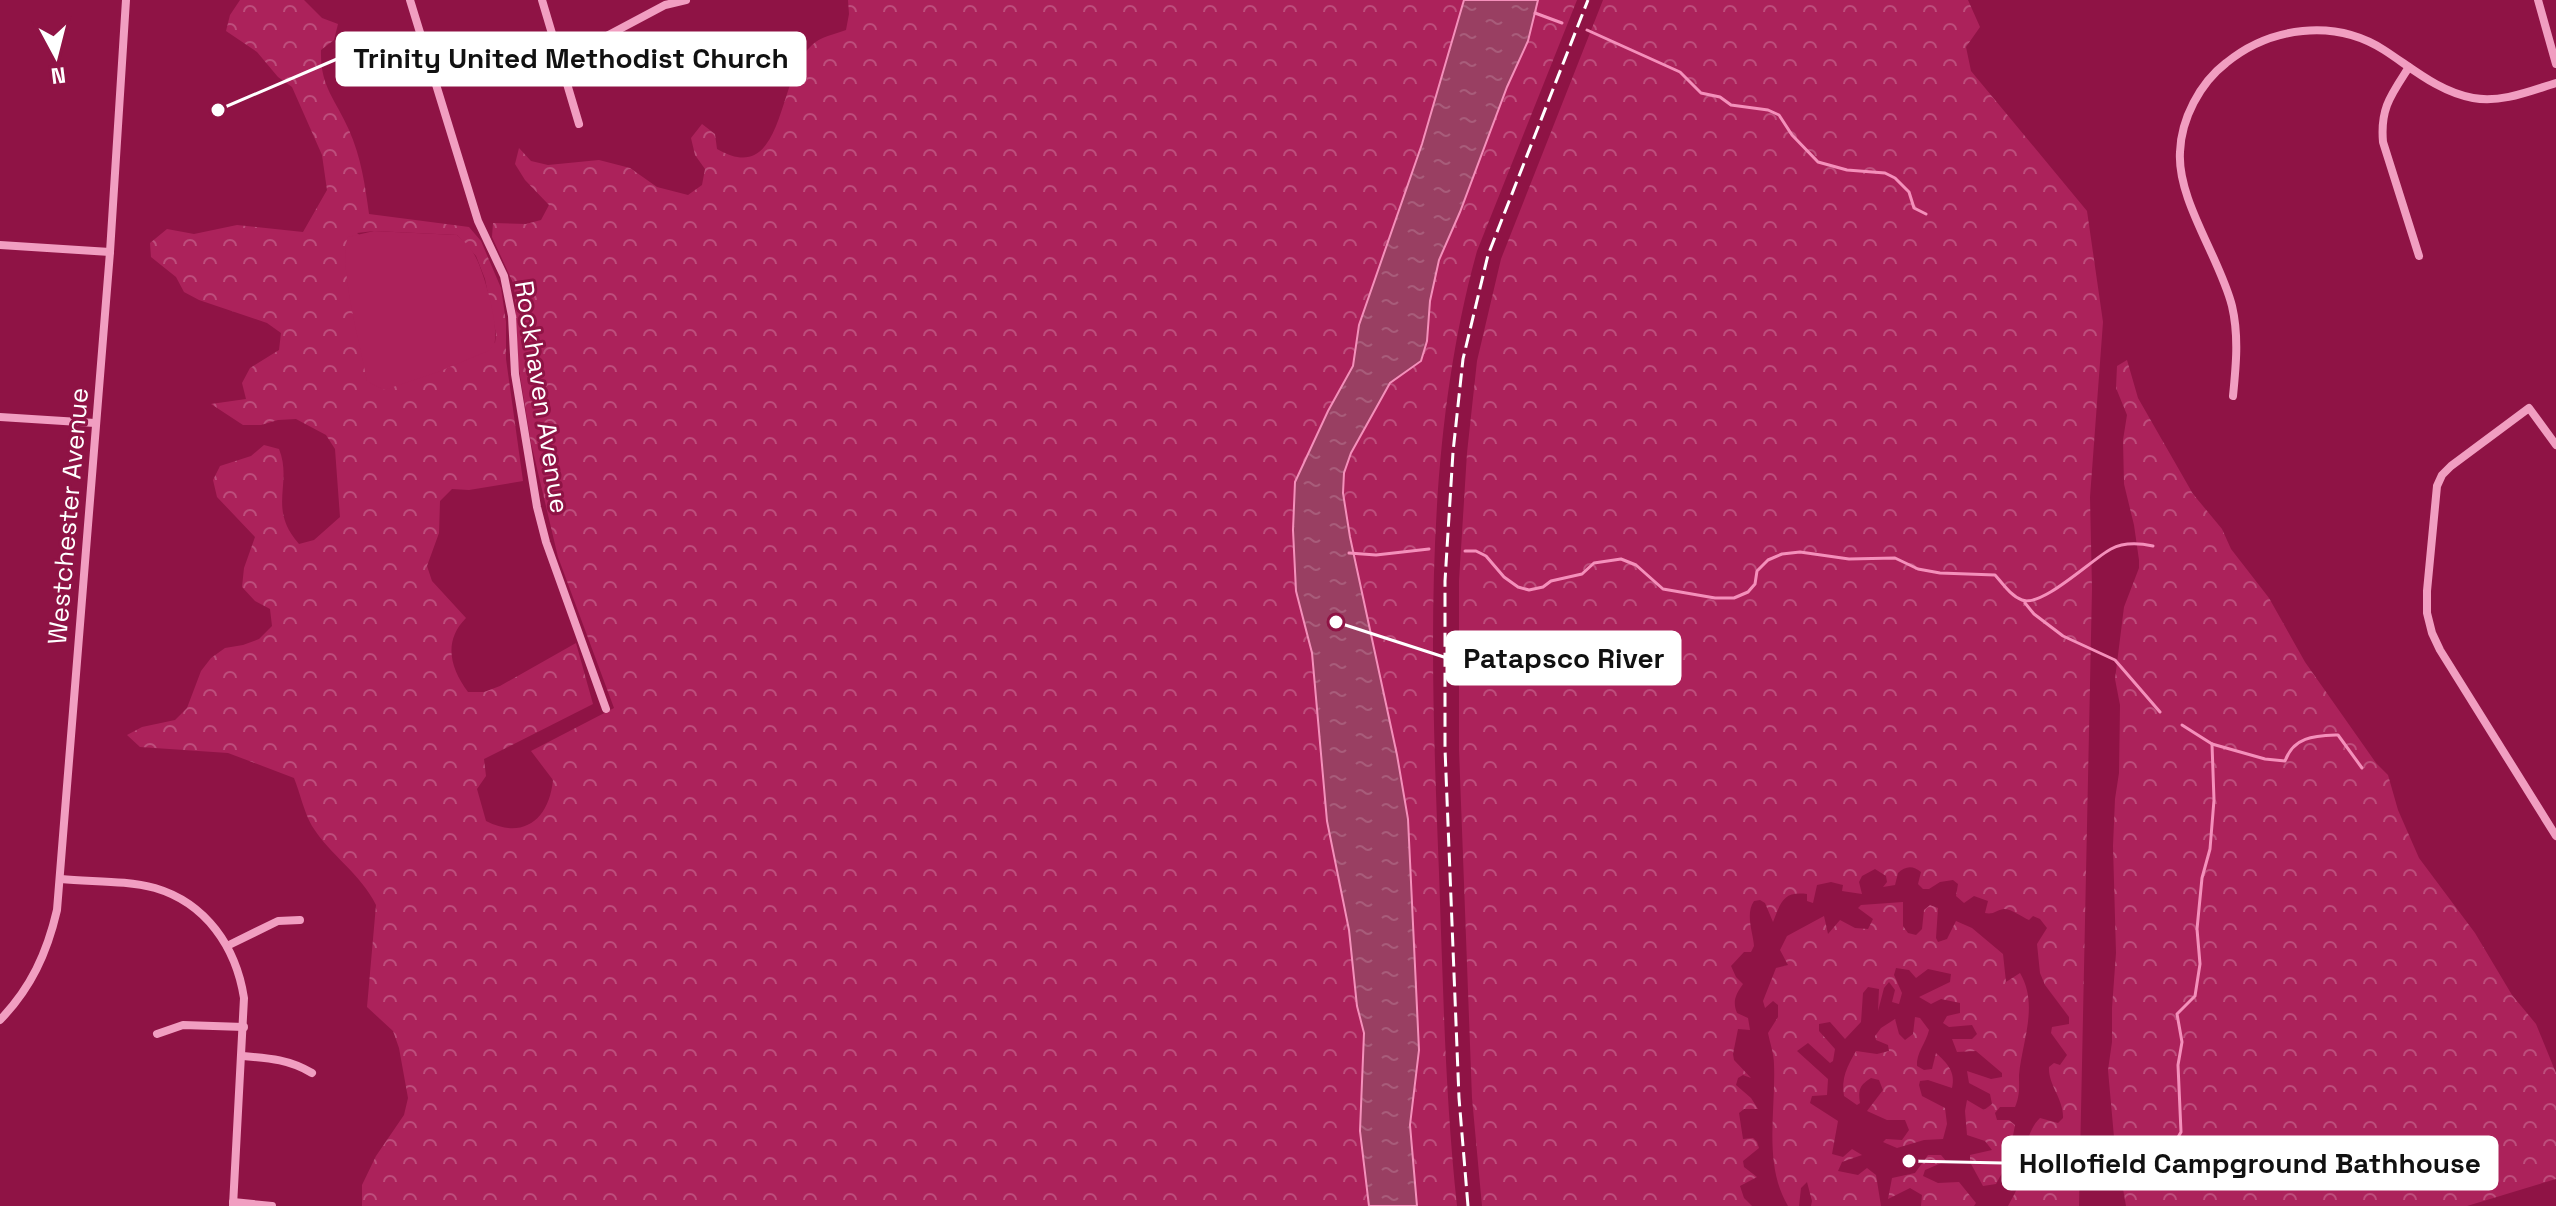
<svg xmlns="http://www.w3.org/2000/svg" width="2556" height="1206" font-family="'Space Grotesk',sans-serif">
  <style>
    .forest { fill: url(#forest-crowns); fill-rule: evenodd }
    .pitch { fill: #ac225b }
    .water { fill: url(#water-ripples); stroke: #f490bb; stroke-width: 2 }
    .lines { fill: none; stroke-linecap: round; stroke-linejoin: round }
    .stream { stroke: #f490bb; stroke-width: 3 }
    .minor { stroke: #f19ec1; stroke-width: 8 }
    .rail { stroke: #fff; stroke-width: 3; stroke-dasharray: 14 6; stroke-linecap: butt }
    .labels { text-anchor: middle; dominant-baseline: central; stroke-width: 6; stroke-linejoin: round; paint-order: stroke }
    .street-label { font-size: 26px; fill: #fff; stroke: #8f1345 }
    .leader { fill: none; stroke: #fff; stroke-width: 3 }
    .callout-dot { fill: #fff; stroke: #8f1345; stroke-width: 3 }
    .callout { fill: #fff; stroke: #fff; stroke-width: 3 }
    .callout-label { font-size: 28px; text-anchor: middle; font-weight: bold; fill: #111 }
  </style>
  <defs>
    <pattern id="forest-crowns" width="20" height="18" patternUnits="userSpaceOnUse" patternTransform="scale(2)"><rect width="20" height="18" fill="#ac225b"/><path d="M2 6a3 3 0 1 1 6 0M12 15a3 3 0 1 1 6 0" fill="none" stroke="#bd4e7c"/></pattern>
    <pattern id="water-ripples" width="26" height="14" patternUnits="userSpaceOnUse" patternTransform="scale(2)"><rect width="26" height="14" fill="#993f62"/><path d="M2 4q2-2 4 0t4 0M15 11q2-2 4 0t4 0" fill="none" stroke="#a85c7a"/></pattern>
  </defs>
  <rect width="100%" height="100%" fill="#8f1345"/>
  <g class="forest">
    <path d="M 240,0 L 304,0 L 322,18 L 338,24 L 334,40 L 321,50 C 320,87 335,98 349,130 C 361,157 365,185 369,214 L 469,227 L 481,241 L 501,288 L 506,322 L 506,359 L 523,481 L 469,490 L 452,489 L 440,501 L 439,533 L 427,566 L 432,581 L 466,618 C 443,641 450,668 468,692 L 484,692 L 500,686 L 576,643 L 593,704 L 484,759 L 486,776 L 477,789 L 486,821 C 523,840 549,820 553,780 L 531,751 L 614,708 L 558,557 L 531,443 L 518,363 L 514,285 L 492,237 L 493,223 L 526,224 L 541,220 L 549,205 L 525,180 L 515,164 L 519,148 L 531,161 L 548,165 L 599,160 L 630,168 L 657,187 L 688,195 L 702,185 L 705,169 L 695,155 L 691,138 L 702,124 L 715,134 L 717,149 C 786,189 776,77 812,45 C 820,37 835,34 846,30 L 849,14 L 848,0 L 1464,0 L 1422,144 L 1359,325 L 1353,366 L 1328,411 L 1295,483 L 1296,591 L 1312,653 L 1327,822 L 1349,930 L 1357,1006 L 1364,1033 L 1360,1131 L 1369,1206 L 362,1206 L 362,1185 L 376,1156 L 404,1115 L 408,1098 L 399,1048 L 393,1031 L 367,1007 L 376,905 C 361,874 330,855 312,826 C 304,812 300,793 294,778 L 228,753 L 140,747 L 127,735 L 142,727 L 175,720 L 187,708 L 201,671 L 211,658 L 225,648 L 243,645 L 259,639 L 272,626 L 270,609 L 255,601 L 242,587 L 244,568 L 255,537 L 217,497 L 213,480 L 220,466 L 251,456 L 264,445 L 279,449 C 293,484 267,508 299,544 L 314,540 L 340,517 L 335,449 L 326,435 L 296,419 L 278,420 L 261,425 L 243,425 L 211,404 L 246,399 L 242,383 L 250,368 L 279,350 L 281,333 L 267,323 L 199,300 L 184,292 L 176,277 L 151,257 L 150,243 L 167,229 L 194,234 L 237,225 L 303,232 L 327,190 L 322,155 L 292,87 L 278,77 L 257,52 L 226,31 L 230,15 ZM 374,231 L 457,235 L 476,256 L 485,279 L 496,334 L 495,343 L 357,233 Z"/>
    <path d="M 1538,0 L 1577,0 L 1477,251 C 1422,449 1431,669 1439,873 C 1443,984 1445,1095 1457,1206 L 1417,1206 L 1410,1125 L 1419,1050 L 1408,819 L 1397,755 L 1350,537 L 1343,493 L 1344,473 L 1351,453 L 1390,383 L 1421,361 L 1427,341 L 1430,301 L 1439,260 L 1460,212 L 1507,87 L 1528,41 Z"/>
    <path d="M 1603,0 L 1968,0 L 1980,27 L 1966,47 L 1971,71 L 2087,211 L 2103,322 L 2090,497 L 2092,588 L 2079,1206 L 2008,1206 C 2011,1200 2015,1194 2017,1188 C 2025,1166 2023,1134 2040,1118 L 2058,1123 L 2063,1118 C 2064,1099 2048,1085 2049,1067 L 2054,1063 L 2060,1065 L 2067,1055 L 2051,1033 L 2052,1027 L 2069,1024 L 2069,1017 L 2045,985 L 2040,973 L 2037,944 L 2047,928 L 2040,919 L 2033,916 L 2029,920 C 2022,917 2012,909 2004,909 C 1996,910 1994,915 1985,913 L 1988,901 L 1974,896 L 1964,903 L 1956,896 L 1958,884 L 1953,880 L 1940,882 L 1929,889 L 1923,889 L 1918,884 L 1921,872 C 1913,865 1905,866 1898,873 L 1895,885 L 1883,887 L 1887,882 L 1886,876 L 1875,869 L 1862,876 L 1859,882 L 1862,894 L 1842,891 L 1843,885 L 1831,882 L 1817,885 L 1813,903 L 1807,901 L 1807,894 C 1783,891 1781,902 1773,922 L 1765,903 L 1760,900 L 1754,901 C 1745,914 1753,932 1754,946 L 1751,952 L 1744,952 L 1731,966 L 1736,977 L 1743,984 C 1736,994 1732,1001 1737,1013 L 1748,1018 L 1750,1030 L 1738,1029 L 1733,1054 L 1734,1060 L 1751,1078 L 1743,1075 L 1738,1078 L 1736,1085 L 1751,1098 L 1758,1109 L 1744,1109 L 1739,1113 L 1743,1139 L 1753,1138 L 1757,1142 L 1759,1148 L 1743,1161 L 1744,1167 L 1757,1177 L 1740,1186 L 1744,1198 L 1752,1206 L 1482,1206 L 1472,1098 L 1459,749 L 1459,581 L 1467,453 L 1477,361 L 1501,259 Z"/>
    <path d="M 2127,360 L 2138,398 L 2193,494 L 2222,529 L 2231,549 L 2269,598 L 2305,662 L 2376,763 L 2388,775 L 2398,810 L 2419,858 L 2475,933 L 2512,995 L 2536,1024 L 2556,1073 L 2556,1179 L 2467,1206 L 2126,1206 L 2114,1137 L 2108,1070 L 2112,1042 L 2112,1008 L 2116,953 L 2113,846 L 2115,799 L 2119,773 L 2120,705 L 2115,679 L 2124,607 L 2139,568 L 2139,560 L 2134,525 L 2124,484 L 2123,440 L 2127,415 L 2116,388 L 2117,366 Z"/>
    <path d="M 1903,902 L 1903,926 L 1908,933 L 1916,935 L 1922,929 L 1924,910 L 1930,905 L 1938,908 L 1936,938 L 1938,942 L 1947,939 L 1956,921 L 1972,928 L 2003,954 L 2006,982 L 2020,973 C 2039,1005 2022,1042 2019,1075 C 2019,1088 2020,1095 2015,1107 L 2000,1107 L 1995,1113 L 1997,1120 L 2009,1120 L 2015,1125 L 2008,1162 L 1996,1184 L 1983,1186 L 1970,1162 L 1970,1155 L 1992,1150 L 1985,1141 L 1967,1135 L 1965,1111 L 1967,1100 L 1984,1110 L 1992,1104 L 1990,1094 L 1969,1083 L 1967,1071 L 1991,1079 L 2002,1077 L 2002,1073 L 1976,1051 L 1957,1052 L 1952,1039 L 1972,1039 L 1977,1034 L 1972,1025 L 1949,1027 L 1943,1023 L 1947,1016 L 1960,1013 L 1960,1003 L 1941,999 L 1931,1004 L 1919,997 L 1950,982 L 1951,974 L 1928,969 L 1916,978 L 1909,970 L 1896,968 L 1894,975 L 1902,993 L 1899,1004 L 1892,1002 L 1895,990 L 1889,982 L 1884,988 L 1878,1011 L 1879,989 L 1868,987 L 1863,993 L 1861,1022 L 1845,1039 L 1830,1022 L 1819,1024 L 1819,1031 L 1835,1049 L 1833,1061 L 1830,1063 L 1808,1043 L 1797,1051 L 1828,1079 L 1827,1095 L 1812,1096 L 1810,1103 L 1838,1121 L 1832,1154 L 1843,1157 L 1852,1149 L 1862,1155 L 1842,1162 L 1838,1171 L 1858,1175 L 1867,1168 L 1876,1175 L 1881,1206 L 1811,1206 L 1812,1201 L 1807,1182 L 1801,1188 L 1799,1206 L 1788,1206 C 1763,1164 1776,1111 1774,1064 C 1774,1054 1770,1043 1768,1033 L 1778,1017 L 1778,1005 L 1773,1001 L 1765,1008 L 1763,1001 L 1776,968 L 1788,965 L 1780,950 L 1787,936 L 1824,916 L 1828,934 L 1840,920 L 1855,928 L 1868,929 L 1873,919 L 1858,908 L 1861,905 Z"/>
    <path d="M 1915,1017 L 1920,1018 L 1929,1030 C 1926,1043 1916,1053 1917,1066 L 1924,1070 L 1932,1069 L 1936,1053 C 1947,1063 1956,1072 1952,1088 L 1928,1080 L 1920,1081 L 1919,1085 L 1922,1096 L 1945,1108 L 1947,1124 L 1943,1139 L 1924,1140 L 1897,1148 L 1883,1142 L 1886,1139 L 1902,1140 L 1909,1130 L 1905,1120 L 1887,1120 L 1867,1111 L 1883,1090 L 1879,1080 L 1871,1078 C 1860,1085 1858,1089 1860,1103 L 1857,1105 L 1844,1096 C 1841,1078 1847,1067 1856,1051 L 1877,1054 L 1889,1051 L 1888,1045 L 1876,1040 L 1875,1036 L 1881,1028 L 1895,1019 L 1899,1034 L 1905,1040 L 1913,1034 Z"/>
    <path d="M 1928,1155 L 1941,1155 L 1946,1161 L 1925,1170 L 1923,1176 L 1938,1183 L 1959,1182 L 1976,1203 L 1974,1206 L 1921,1206 L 1922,1195 L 1910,1188 L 1888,1199 L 1892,1178 L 1915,1173 Z"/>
  </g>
  <path class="pitch" d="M 374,231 L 457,235 C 463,241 470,246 474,254 C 483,268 498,322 495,339 C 495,345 493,345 490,350 L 438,372 L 384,390 L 367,381 C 362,351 337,262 348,237 Z"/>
  <path class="water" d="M 1464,0 L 1538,0 L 1528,41 L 1507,87 L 1460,212 L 1439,260 L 1430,301 L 1427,341 L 1421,361 L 1390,383 L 1351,453 L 1344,473 L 1343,493 L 1350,537 L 1397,755 L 1408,819 L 1419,1050 L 1410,1125 L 1417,1206 L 1369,1206 L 1360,1131 L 1364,1033 L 1357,1006 L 1349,930 L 1327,821 L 1312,653 L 1296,591 L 1293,530 L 1295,482 L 1328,411 L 1353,366 L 1359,325 L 1422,144 Z"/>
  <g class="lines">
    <g class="stream">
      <path d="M 1535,13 L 1562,23"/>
      <path d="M 1587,30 L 1680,72 L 1701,93 L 1720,97 L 1731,105 L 1768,110 L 1779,115 L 1792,135 L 1818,162 L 1847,170 L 1885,173 L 1895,178 L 1909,192 L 1914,208 L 1926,214"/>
      <path d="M 1465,551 L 1476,551 L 1486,556 L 1504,577 L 1518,587 L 1529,590 L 1543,587 L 1551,581 L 1582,574 L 1594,563 L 1621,559 L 1636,565 L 1663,589 L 1715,598 L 1734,598 L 1748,592 L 1755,584 L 1757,571 L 1768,560 L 1782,554 L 1800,552 L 1849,559 L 1895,558 L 1918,569 L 1940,573 L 1995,575 C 2003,584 2011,596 2022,600 C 2042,608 2092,559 2111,549 C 2124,542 2139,543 2153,546"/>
      <path d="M 1349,553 L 1376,555 L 1429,549"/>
      <path d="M 2025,603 L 2034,614 L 2063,636 L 2115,660 L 2160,712"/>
      <path d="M 2182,725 L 2212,744 L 2265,759 L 2285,761 C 2294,736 2315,736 2338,735 L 2362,768"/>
      <path d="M 2177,1139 L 2181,1132 L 2178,1065 L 2182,1042 L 2177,1014 L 2195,996 L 2200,964 L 2197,929 L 2202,878 L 2210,849 L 2214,800 L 2212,744"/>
    </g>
    <g class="minor">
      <path d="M 410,0 L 478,221 L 504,276 L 512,316 L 515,374 L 537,507 L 546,542 L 606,709"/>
      <path d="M 542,0 L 579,124"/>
      <path d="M 2538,0 L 2556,64"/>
      <path d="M 559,55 L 601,39 L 665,5 L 686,0"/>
      <path d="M 2409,67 C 2391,95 2380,108 2383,142 L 2419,256"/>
      <path d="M 0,245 L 110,252"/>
      <path d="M 2233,396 C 2236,366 2239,336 2232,306 C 2220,258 2177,200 2180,152 C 2181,119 2200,83 2226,63 C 2270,27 2334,18 2384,50 C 2412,68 2439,92 2473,98 C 2502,103 2530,91 2556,83"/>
      <path d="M 0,417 L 95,423"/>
      <path d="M 2556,445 L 2529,408 L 2451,466 L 2442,475 L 2437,486 L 2427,591 L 2427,613 L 2432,633 L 2440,650 L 2556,836"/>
      <path d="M 61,879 C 91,882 125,880 155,888 C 206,903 236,947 244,998 L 233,1206"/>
      <path d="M 227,946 L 278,921 L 300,920"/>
      <path d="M 0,1020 C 31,988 47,953 57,910 L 110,252 L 126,0"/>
      <path d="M 157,1034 L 183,1025 L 244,1027"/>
      <path d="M 242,1056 C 268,1058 289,1059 312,1073"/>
      <path d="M 233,1202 L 272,1206"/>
    </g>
    <path class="rail" d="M 1468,1206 L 1459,1098 L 1445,749 L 1445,581 L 1453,452 L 1463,359 L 1488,255 L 1588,0"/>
  </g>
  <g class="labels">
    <g class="street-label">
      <text transform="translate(542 397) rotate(81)">Rockhaven Avenue</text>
      <text transform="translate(68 516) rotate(-85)">Westchester Avenue</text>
    </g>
  </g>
  <path class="leader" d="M218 110L337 59M1336 622L1447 658M1909 1161L2003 1163"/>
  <g class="callout-dot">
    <circle cx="218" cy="110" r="8"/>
    <circle cx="1336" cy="622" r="8"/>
    <circle cx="1909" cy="1161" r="8"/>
  </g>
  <g class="callout">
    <rect x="337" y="33" width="468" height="52" rx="8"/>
    <rect x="1447" y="632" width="233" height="52" rx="8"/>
    <rect x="2003" y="1137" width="494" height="52" rx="8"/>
  </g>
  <g class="callout-label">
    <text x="571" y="68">Trinity United Methodist Church</text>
    <text x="1564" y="668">Patapsco River</text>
    <text x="2250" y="1173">Hollofield Campground Bathhouse</text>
  </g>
  <g transform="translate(56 56) rotate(173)" stroke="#8f1345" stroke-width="6" paint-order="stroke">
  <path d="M0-6L14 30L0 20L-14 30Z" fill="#ffffff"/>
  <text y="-12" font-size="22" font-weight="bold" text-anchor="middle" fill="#ffffff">N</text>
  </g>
</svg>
